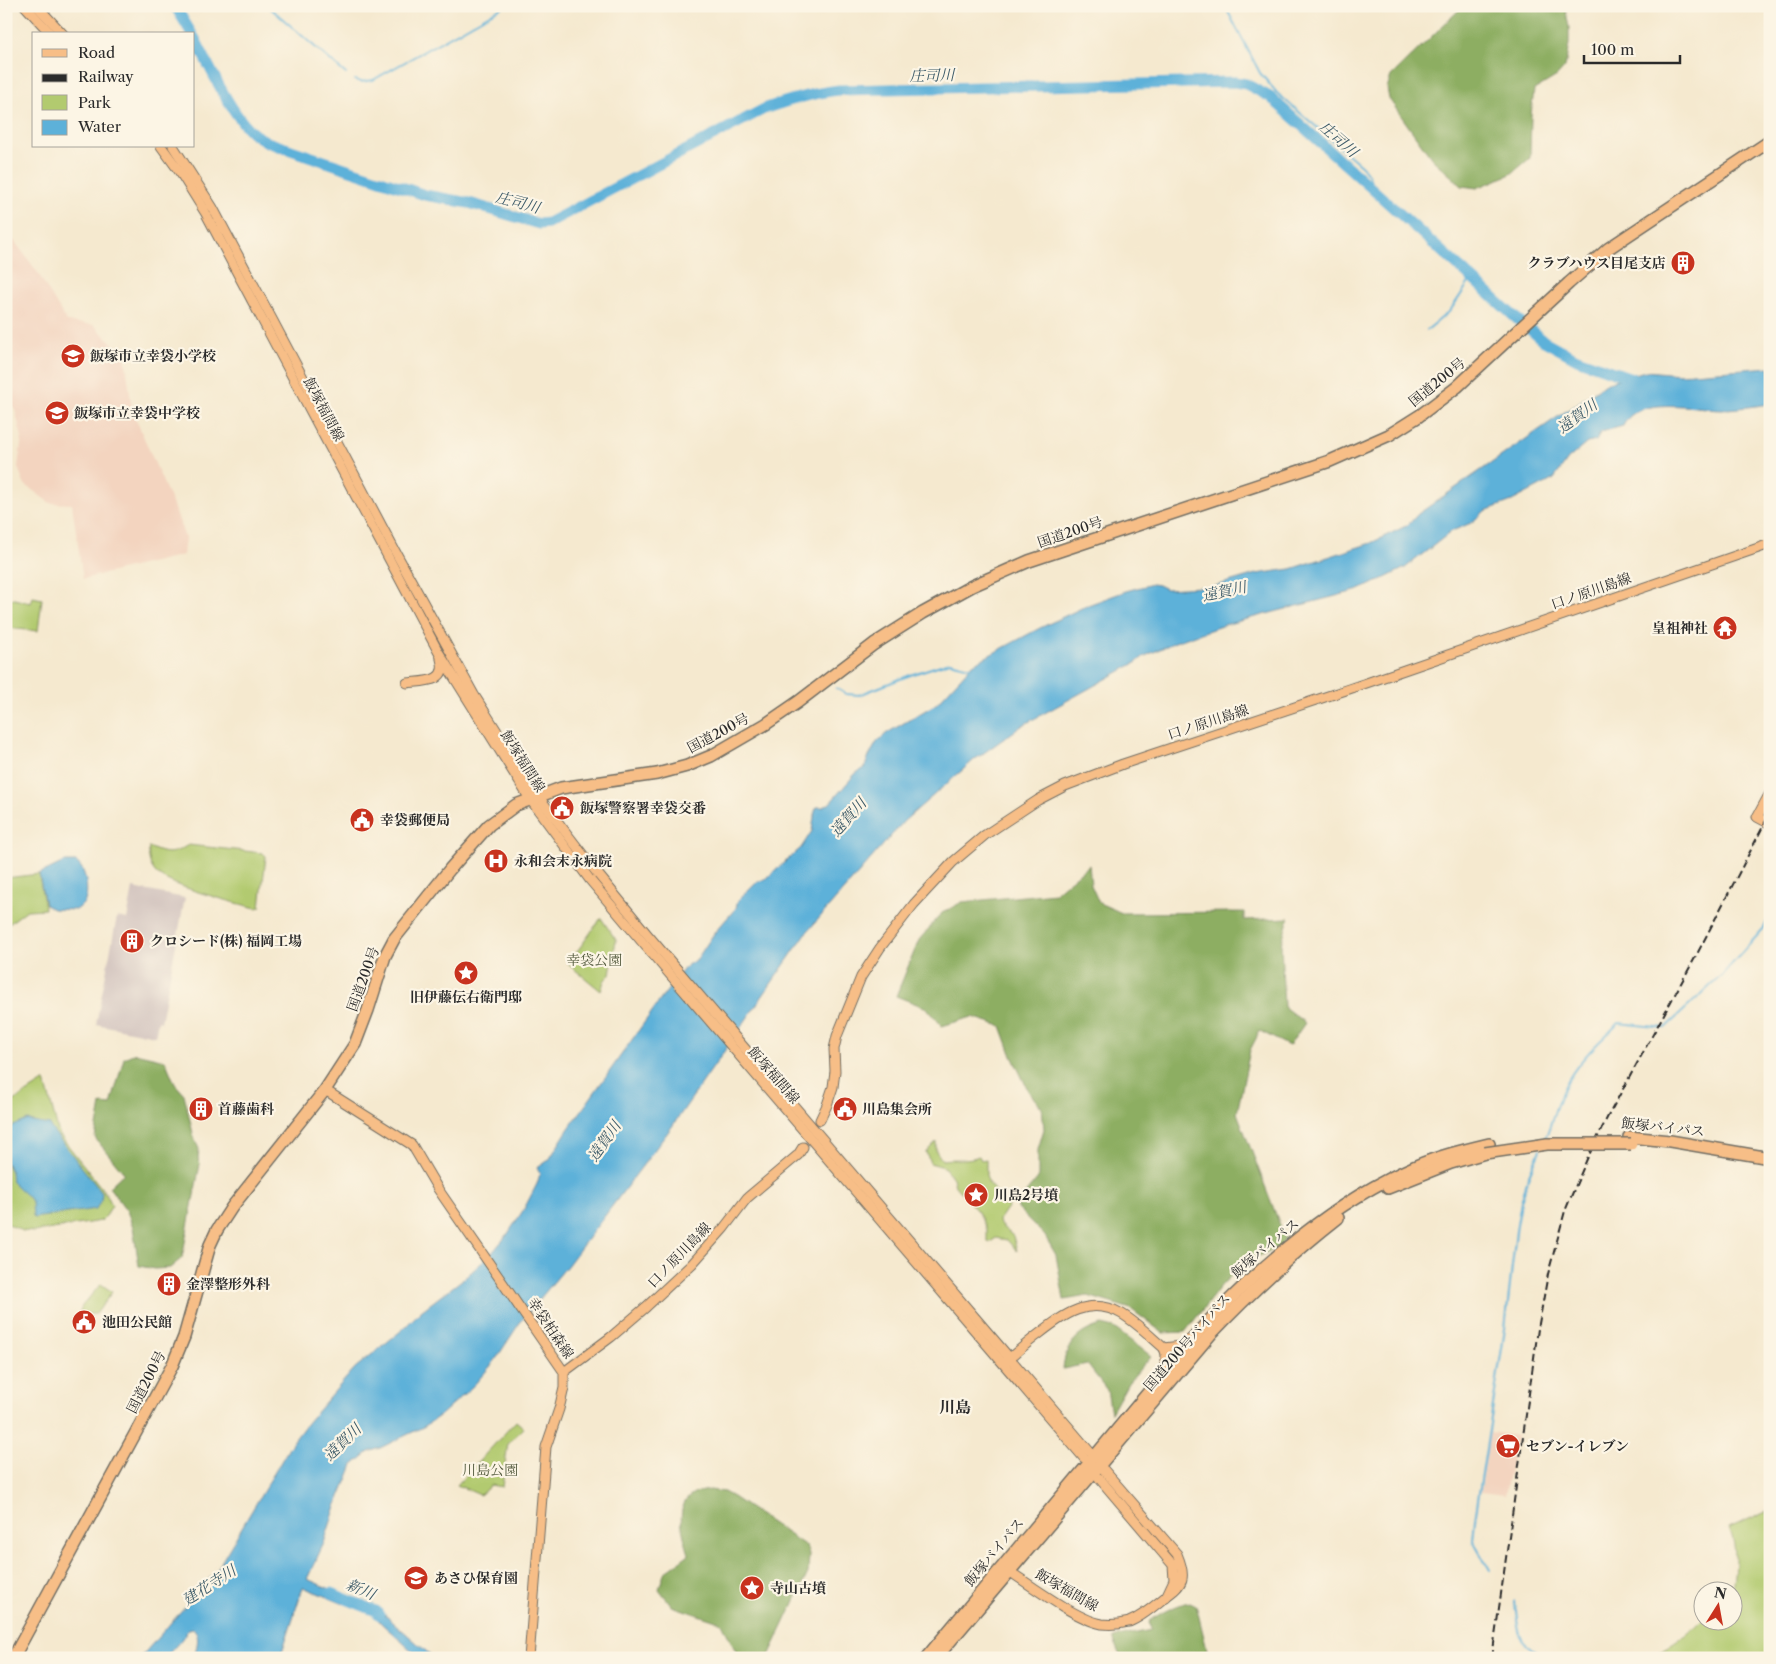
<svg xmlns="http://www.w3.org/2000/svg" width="1776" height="1664" font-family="'Libre Caslon Text','Noto Serif JP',serif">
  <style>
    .built { fill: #f3d4bf }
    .industrial { fill: #cfc0bb }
    .green { fill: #b2ca6f; stroke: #6e7a4d }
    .forest { fill: #8dae62; stroke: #5c6c46 }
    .water { fill: #5db1d9; stroke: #446e82 }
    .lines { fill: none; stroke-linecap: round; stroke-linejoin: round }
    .stream { stroke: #5db1d9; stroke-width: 2 }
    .river { stroke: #5db1d9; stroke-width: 11 }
    .major-casing { stroke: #726e64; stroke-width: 11 }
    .highway-casing { stroke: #726e64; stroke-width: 14 }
    .major { stroke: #f7be87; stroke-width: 9 }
    .highway { stroke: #f7be87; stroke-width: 11 }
    .rail { stroke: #2b2b2b; stroke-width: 2; stroke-dasharray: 8 4; stroke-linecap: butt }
    .highway-bridge-casing { stroke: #726e64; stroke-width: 14; stroke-linecap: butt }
    .highway-bridge { stroke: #f7be87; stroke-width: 11 }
    .labels { text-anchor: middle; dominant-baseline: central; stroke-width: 4.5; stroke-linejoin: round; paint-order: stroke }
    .poi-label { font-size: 14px; font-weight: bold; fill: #2b2b2b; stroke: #fcf5e5; text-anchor: start }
    .street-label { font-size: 14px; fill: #2b2b2b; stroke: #fcf5e5 }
    .park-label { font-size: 14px; fill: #545b3f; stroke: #fcf5e5 }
    .water-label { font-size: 15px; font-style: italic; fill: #3c5a68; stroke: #fcf5e5 }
    .quarter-label { font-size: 16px; font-weight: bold; fill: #2b2b2b; stroke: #fcf5e5 }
  </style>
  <rect width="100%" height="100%" fill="#fcf5e5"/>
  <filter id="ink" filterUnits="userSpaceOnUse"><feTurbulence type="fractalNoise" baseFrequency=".02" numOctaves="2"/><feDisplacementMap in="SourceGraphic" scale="10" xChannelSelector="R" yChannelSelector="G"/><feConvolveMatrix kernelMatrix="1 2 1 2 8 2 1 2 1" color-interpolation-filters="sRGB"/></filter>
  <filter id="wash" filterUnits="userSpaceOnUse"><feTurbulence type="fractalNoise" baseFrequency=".0096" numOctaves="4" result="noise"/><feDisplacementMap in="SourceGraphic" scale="20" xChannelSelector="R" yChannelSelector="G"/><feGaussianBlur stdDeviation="1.12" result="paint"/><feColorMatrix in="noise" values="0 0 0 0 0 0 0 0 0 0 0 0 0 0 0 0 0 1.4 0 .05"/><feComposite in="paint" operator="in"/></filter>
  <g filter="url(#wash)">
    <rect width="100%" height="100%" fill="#f5e9cf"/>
    <g class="built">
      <path d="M 6,230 L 36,270 L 67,322 L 94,325 L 125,356 L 132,410 L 177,515 L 185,538 L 183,555 L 83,579 L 72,504 L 50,503 L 24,484 L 18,467 L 22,437 L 15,410 L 6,397 Z"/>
      <path d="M 1490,1432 L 1516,1436 L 1505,1495 L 1481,1492 Z"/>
    </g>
    <path class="industrial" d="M 133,888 L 185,898 L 161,1022 L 158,1021 L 155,1036 L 96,1024 L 117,917 L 127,919 Z"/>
    <g class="green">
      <path d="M 6,597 L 31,603 L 33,597 L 42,599 L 38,631 L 6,628 Z"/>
      <path d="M 188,845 L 263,853 L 266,856 L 260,907 L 256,908 C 236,903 168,886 156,873 C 149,865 148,857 149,847 C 165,855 173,855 188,845 Z"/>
      <path d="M 39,874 L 45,909 L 27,910 L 6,926 L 6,878 Z"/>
      <path d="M 601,918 L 616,940 L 610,974 L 604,981 L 601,991 L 568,964 Z"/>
      <path d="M 45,1081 L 59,1134 L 107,1195 L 112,1205 L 106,1216 L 101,1221 L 34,1232 L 23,1231 L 6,1223 L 6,1106 Z"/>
      <path d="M 936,1142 L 936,1151 L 942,1160 C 955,1158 967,1161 979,1156 L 981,1160 L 986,1159 L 986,1175 L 989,1184 L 1008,1207 L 999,1220 L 1000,1225 L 1013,1236 L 1017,1251 L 1007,1240 L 996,1238 L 989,1243 L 987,1241 L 987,1230 L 978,1212 L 955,1186 L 953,1178 L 944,1167 L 930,1163 L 926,1152 Z"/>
      <path d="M 101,1284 L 112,1292 L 96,1314 L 79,1314 L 82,1306 Z"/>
      <path d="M 516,1421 L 524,1428 L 508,1443 L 502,1487 L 491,1485 L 480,1495 L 457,1485 Z"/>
      <path d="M 1767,1511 L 1770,1513 L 1770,1658 L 1607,1658 L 1608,1655 C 1618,1656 1629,1658 1640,1657 C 1666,1652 1685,1637 1703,1618 L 1704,1622 L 1734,1622 L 1734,1592 L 1730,1591 L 1732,1590 C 1735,1568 1738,1549 1729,1528 Z"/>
    </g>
    <g class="forest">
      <path d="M 1463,6 L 1565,6 L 1569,28 L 1569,44 L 1565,67 L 1557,76 L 1534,90 L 1531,115 L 1530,158 L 1511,174 L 1477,188 L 1462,186 L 1432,159 L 1389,99 L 1387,88 L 1391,76 Z"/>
      <path d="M 1089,865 L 1091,885 L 1099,903 L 1122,913 L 1244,912 L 1244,920 L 1289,918 L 1281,944 L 1284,1007 L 1305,1023 L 1289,1046 L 1260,1031 L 1250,1050 L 1237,1113 L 1285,1238 L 1281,1246 L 1243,1263 L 1221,1286 L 1185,1332 L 1163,1333 L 1131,1309 L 1088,1296 L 1064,1300 L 1056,1255 L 1045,1236 L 1018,1209 L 1018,1202 L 1038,1178 L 1038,1149 L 1044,1129 L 1042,1108 L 1029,1092 L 1012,1056 L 1001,1026 L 972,1017 L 942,1026 L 927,1008 L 896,996 L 919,940 L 942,913 L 962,902 L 1055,893 Z"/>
      <path d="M 135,1053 L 165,1060 L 175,1084 L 184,1094 L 194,1138 L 199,1149 L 198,1158 L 200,1164 L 182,1258 L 170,1268 L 155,1269 L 139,1266 L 133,1227 L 127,1211 L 109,1187 L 124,1173 L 95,1138 L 101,1104 L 111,1105 L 124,1058 Z"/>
      <path d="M 1102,1325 L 1114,1328 L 1151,1356 L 1128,1383 L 1111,1413 L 1107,1390 L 1087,1364 L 1063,1369 C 1065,1344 1079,1331 1102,1325 Z"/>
      <path d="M 710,1490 L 724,1492 L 733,1497 L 806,1546 L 809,1554 L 808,1573 L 768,1658 L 744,1658 L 737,1654 L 722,1623 L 672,1606 L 659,1589 L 664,1573 L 689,1554 C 681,1528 670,1493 710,1490 Z"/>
      <path d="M 1190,1602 L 1196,1605 L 1209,1658 L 1122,1658 L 1113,1638 L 1151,1630 L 1149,1622 C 1159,1613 1176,1605 1190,1602 Z"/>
    </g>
    <g class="water">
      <path d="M 1770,367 L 1770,404 C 1756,406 1741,408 1727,409 C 1698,410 1637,393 1623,426 L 1601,432 L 1596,441 L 1587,443 L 1568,459 L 1554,479 L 1512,501 L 1485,511 L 1471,523 L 1452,531 L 1405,568 L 1387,577 L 1359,590 L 1224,625 L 1175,642 L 1143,657 L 1137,662 L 1023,725 L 974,760 L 904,821 L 807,932 L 671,1128 L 567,1266 L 519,1324 L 494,1362 L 474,1385 L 442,1414 L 425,1426 L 380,1448 L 369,1452 L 353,1465 L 335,1509 L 324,1543 L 307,1579 L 347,1596 L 344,1604 L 303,1587 L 280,1658 L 194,1658 C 196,1648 201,1637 194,1629 L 188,1630 L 181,1640 L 165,1658 L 140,1658 L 216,1571 L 292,1443 L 307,1423 L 355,1368 L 402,1330 L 421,1311 L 467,1276 L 491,1254 L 507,1235 L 524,1209 L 537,1184 L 540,1174 L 537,1168 L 549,1160 L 567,1131 L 661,999 L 686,966 L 697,959 L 715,932 L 736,908 L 738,900 L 755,883 L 767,878 L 801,848 L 812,831 L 815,811 L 817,807 L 824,807 L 830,803 L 855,774 L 865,767 L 868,758 L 877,742 L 887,733 L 936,704 L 973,664 L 1040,628 L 1088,605 L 1126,591 L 1152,584 L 1158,585 L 1166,589 L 1202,587 L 1208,588 L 1256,574 L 1291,569 L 1371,543 L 1408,525 L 1418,514 L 1608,382 L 1645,371 L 1680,374 Z"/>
      <path d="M 64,862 L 76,862 C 86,868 89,891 85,901 C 83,905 79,908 76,910 L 53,909 L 45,905 L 39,874 Z"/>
      <path d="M 28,1120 L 32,1122 L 50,1125 L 51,1128 L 102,1193 L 101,1200 L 96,1209 L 33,1218 L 32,1203 L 28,1197 L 12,1182 L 11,1172 L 6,1162 L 6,1129 Z"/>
      <path d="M 371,1605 L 377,1608 L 434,1658 L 420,1658 L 382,1624 L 379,1621 L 381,1618 L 368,1610 Z"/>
    </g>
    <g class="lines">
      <g class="stream">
        <path d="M 268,6 L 346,74"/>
        <path d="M 1225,6 L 1260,73 L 1277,93 L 1362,166 L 1368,174 L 1374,189"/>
        <path d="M 355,80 L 361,82 L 373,80 L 504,6"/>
        <path d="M 1427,330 L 1450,311 L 1472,278"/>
        <path d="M 836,688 L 846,694 L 859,695 L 913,674 L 950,662 L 970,667"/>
        <path d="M 1545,1139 C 1552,1122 1556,1104 1564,1088 C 1576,1062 1599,1042 1619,1023 L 1665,1028 L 1722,975 L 1764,928 L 1770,916"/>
        <path d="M 1490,1571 L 1473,1541 L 1475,1519 L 1505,1329 L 1516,1231 L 1521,1202 L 1529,1175 L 1540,1150"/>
        <path d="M 1515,1601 C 1516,1611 1517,1633 1523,1641 C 1529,1649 1542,1653 1551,1658"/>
      </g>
      <g class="river">
        <path d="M 175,6 L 192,34"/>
        <path d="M 194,37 C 208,63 232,117 254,134 C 258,137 263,139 267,142 L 425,195 L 469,203 L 539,224 L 548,223 L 764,109 C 789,100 813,93 839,90 L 1235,82 L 1246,84 L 1270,97 L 1517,319 L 1544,341 L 1577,359 L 1640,381"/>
        <path d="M 331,1593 L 376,1611 L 380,1615"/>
      </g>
    </g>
  </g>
  <g filter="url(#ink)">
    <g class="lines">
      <defs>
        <g id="major">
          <path d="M 25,6 L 51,34"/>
          <path d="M 37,6 L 63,34"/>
          <path d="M 161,146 L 182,175 L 205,212 L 439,653 L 530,799 L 590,880 L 643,943 L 1084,1458"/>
          <path d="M 173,146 L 213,208 L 395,551 L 474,695 L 538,796 L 597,873 L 647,934 L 1090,1452"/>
          <path d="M 407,683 C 423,681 449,683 441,659"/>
          <path d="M 1770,793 L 1757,817 L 1770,824"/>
          <path d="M 325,1090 L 412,1145 L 438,1189 L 564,1372 L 564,1388 L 559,1409 L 546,1447 L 529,1658"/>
          <path d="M 820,1120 L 827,1105 L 833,1087 L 835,1071 L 834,1049 L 837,1036 L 861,977 L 880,948 L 914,904 L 953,862 L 985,835 L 1038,800 L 1065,786 L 1123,764 L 1349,689 L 1770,544"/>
          <path d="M 1164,1348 L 1180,1346 L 1188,1340"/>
          <path d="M 1006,1362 C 1015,1353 1025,1345 1035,1337 C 1061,1317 1088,1294 1122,1314 C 1137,1323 1150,1336 1164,1348"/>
          <path d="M 564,1372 L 611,1337 L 646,1307 L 692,1264 L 724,1228 L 747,1198 L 798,1155 L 803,1147"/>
          <path d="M 1160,1373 C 1167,1365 1168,1357 1164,1348"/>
          <path d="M 1099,1478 L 1173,1565 L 1174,1580 L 1166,1597"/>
          <path d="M 1009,1571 C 1033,1587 1076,1619 1102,1624 C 1111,1625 1121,1624 1129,1622 C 1142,1617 1153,1607 1164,1598 C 1184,1584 1187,1578 1177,1554 L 1104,1470"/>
        </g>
        <g id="highway">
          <path d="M 1629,1137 L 1670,1141 L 1770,1158"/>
          <path d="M 1388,1188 L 1451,1163 L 1485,1153"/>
          <path d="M 13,1658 L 172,1366 L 184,1337 L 210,1245 L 217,1230 L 232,1207 L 325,1090 L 355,1044 L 368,1010 L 385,956 L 394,939 L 450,869 L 489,825 L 516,805 L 561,788 L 657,774 L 687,766 L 711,756 L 766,724 L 798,702 L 874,644 L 923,613 L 972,586 L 1029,561 L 1330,461 L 1389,435 L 1419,416 L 1457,387 L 1569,283 L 1609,248 L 1770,141"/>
          <path d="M 926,1658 L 1203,1327 C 1265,1262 1333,1202 1416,1166 C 1439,1156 1464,1150 1489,1144"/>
          <path d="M 936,1658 L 1211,1334 C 1251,1292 1292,1254 1338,1218"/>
        </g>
      </defs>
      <use href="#major" class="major-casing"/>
      <use href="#highway" class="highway-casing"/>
      <use href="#major" class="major"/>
      <use href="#highway" class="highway"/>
      <path class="rail" d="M 1492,1658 L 1538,1329 L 1548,1274 L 1565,1211 L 1587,1159 L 1607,1118 L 1696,956 L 1770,813"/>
      <defs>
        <path id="highway-bridge" d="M 1485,1153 L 1547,1144 L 1631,1144"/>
      </defs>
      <use href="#highway-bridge" class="highway-bridge-casing"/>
      <use href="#highway-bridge" class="highway-bridge"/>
    </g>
  </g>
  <defs>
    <symbol id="building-disc" viewBox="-11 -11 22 22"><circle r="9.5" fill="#c8321e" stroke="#fcf5e5"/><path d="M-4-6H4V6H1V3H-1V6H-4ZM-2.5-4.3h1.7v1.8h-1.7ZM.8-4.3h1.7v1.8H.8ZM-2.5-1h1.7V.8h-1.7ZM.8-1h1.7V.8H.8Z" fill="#fff"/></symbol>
    <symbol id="school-disc" viewBox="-11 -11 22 22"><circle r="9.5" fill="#c8321e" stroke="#fcf5e5"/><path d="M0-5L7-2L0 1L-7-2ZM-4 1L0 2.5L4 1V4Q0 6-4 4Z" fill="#fff"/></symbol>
    <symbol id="temple-disc" viewBox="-11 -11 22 22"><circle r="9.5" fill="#c8321e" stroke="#fcf5e5"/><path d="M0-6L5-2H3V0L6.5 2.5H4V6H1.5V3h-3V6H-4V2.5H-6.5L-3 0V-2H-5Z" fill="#fff"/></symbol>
    <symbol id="civic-disc" viewBox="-11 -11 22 22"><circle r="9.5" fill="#c8321e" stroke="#fcf5e5"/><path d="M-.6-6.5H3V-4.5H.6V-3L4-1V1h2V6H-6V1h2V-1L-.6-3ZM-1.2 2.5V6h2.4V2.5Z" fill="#fff"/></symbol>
    <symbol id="hospital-disc" viewBox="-11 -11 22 22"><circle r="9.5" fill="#c8321e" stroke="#fcf5e5"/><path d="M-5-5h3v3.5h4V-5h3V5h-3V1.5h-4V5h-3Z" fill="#fff"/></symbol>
    <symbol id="sight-disc" viewBox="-11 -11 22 22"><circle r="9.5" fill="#c8321e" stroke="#fcf5e5"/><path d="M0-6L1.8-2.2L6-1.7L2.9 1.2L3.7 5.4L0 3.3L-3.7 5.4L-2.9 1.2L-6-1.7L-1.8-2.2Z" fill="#fff"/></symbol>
    <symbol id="supermarket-disc" viewBox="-11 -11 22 22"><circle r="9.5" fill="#c8321e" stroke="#fcf5e5"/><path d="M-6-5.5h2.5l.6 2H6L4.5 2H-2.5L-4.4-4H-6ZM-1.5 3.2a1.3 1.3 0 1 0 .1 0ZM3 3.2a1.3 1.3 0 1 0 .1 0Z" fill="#fff"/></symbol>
  </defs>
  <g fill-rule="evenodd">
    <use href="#building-disc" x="1669" y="249" width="28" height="28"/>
    <use href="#school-disc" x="59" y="342" width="28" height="28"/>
    <use href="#school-disc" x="43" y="399" width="28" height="28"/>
    <use href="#temple-disc" x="1711" y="614" width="28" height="28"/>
    <use href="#civic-disc" x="548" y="794" width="28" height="28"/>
    <use href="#civic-disc" x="348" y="806" width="28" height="28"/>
    <use href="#hospital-disc" x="482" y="847" width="28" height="28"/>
    <use href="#building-disc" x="118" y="927" width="28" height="28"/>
    <use href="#sight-disc" x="452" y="959" width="28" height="28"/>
    <use href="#building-disc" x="187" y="1095" width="28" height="28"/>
    <use href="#civic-disc" x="831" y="1095" width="28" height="28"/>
    <use href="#sight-disc" x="962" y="1181" width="28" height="28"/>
    <use href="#building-disc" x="155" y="1270" width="28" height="28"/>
    <use href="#civic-disc" x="70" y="1308" width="28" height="28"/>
    <use href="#supermarket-disc" x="1494" y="1432" width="28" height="28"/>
    <use href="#school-disc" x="402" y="1564" width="28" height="28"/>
    <use href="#sight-disc" x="738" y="1574" width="28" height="28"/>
  </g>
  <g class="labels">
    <g class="poi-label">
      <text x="1666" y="263" text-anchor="end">クラブハウス目尾支店</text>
      <text x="90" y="356">飯塚市立幸袋小学校</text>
      <text x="74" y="413">飯塚市立幸袋中学校</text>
      <text x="1708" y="628" text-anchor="end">皇祖神社</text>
      <text x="580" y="808">飯塚警察署幸袋交番</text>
      <text x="380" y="820">幸袋郵便局</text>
      <text x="514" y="861">永和会末永病院</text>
      <text x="150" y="941">クロシード(株) 福岡工場</text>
      <text x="466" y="997" text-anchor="middle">旧伊藤伝右衛門邸</text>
      <text x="218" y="1109">首藤歯科</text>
      <text x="862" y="1109">川島集会所</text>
      <text x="994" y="1195">川島2号墳</text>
      <text x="186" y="1284">金澤整形外科</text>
      <text x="102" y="1322">池田公民館</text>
      <text x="1526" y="1446">セブン-イレブン</text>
      <text x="434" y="1578">あさひ保育園</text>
      <text x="770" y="1588">寺山古墳</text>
    </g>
    <g class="street-label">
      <text transform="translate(1437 382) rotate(-39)">国道200号</text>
      <text transform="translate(324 409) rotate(62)">飯塚福間線</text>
      <text transform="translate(1070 532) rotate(-19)">国道200号</text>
      <text transform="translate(1591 591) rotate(-19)">口ノ原川島線</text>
      <text transform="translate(1208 722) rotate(-18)">口ノ原川島線</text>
      <text transform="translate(718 733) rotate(-28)">国道200号</text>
      <text transform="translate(523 761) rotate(58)">飯塚福間線</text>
      <text transform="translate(363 979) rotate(-70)">国道200号</text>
      <text transform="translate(774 1075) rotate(49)">飯塚福間線</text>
      <text transform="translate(1663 1127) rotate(6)">飯塚バイパス</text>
      <text transform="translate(1265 1248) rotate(-40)">飯塚バイパス</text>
      <text transform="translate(679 1255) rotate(-46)">口ノ原川島線</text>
      <text transform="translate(551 1328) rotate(56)">幸袋柏森線</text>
      <text transform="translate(1187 1342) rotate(-49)">国道200号バイパス</text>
      <text transform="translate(146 1382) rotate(-63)">国道200号</text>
      <text transform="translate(994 1552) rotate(-50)">飯塚バイパス</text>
      <text transform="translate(1067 1590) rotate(30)">飯塚福間線</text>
    </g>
    <g class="park-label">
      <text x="594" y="960">幸袋公園</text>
      <text x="490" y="1470">川島公園</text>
    </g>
    <g class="water-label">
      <text transform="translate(932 75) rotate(-1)">庄司川</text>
      <text transform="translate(1339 139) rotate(42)">庄司川</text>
      <text transform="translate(518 202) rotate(15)">庄司川</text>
      <text transform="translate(1577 416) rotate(-36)">遠賀川</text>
      <text transform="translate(1224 591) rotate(-12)">遠賀川</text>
      <text transform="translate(848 817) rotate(-48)">遠賀川</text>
      <text transform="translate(604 1141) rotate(-55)">遠賀川</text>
      <text transform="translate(342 1442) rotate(-44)">遠賀川</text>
      <text transform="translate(209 1585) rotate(-33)">建花寺川</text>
      <text transform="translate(361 1589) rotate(23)">新川</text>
    </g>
    <g class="quarter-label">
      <text x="955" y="1407">川島</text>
    </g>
  </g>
  <rect width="1776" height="1664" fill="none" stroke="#fcf5e5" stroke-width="25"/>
  <rect x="32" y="32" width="162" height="115" fill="#fcf5e5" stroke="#a8a49b"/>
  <rect x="42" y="49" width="25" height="8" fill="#f7be87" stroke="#a8a49b"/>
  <text x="78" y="58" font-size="15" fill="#2b2b2b">Road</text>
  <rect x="42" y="74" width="25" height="8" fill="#2b2b2b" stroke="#a8a49b"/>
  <text x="78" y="82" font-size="15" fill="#2b2b2b">Railway</text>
  <rect x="42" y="95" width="25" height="15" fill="#b2ca6f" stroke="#a8a49b"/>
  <text x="78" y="108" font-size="15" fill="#2b2b2b">Park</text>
  <rect x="42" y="120" width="25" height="15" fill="#5db1d9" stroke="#a8a49b"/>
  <text x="78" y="132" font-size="15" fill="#2b2b2b">Water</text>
  <g transform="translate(1718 1606) rotate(11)"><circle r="24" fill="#fcf5e5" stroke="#a8a49b"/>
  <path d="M0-4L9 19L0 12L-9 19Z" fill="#c8321e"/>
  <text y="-8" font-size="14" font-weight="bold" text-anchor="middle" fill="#2b2b2b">N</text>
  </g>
  <path d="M1584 55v8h96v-8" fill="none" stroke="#2b2b2b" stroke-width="2.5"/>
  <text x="1591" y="55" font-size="15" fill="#2b2b2b" stroke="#fcf5e5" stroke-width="4" paint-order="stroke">100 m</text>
</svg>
